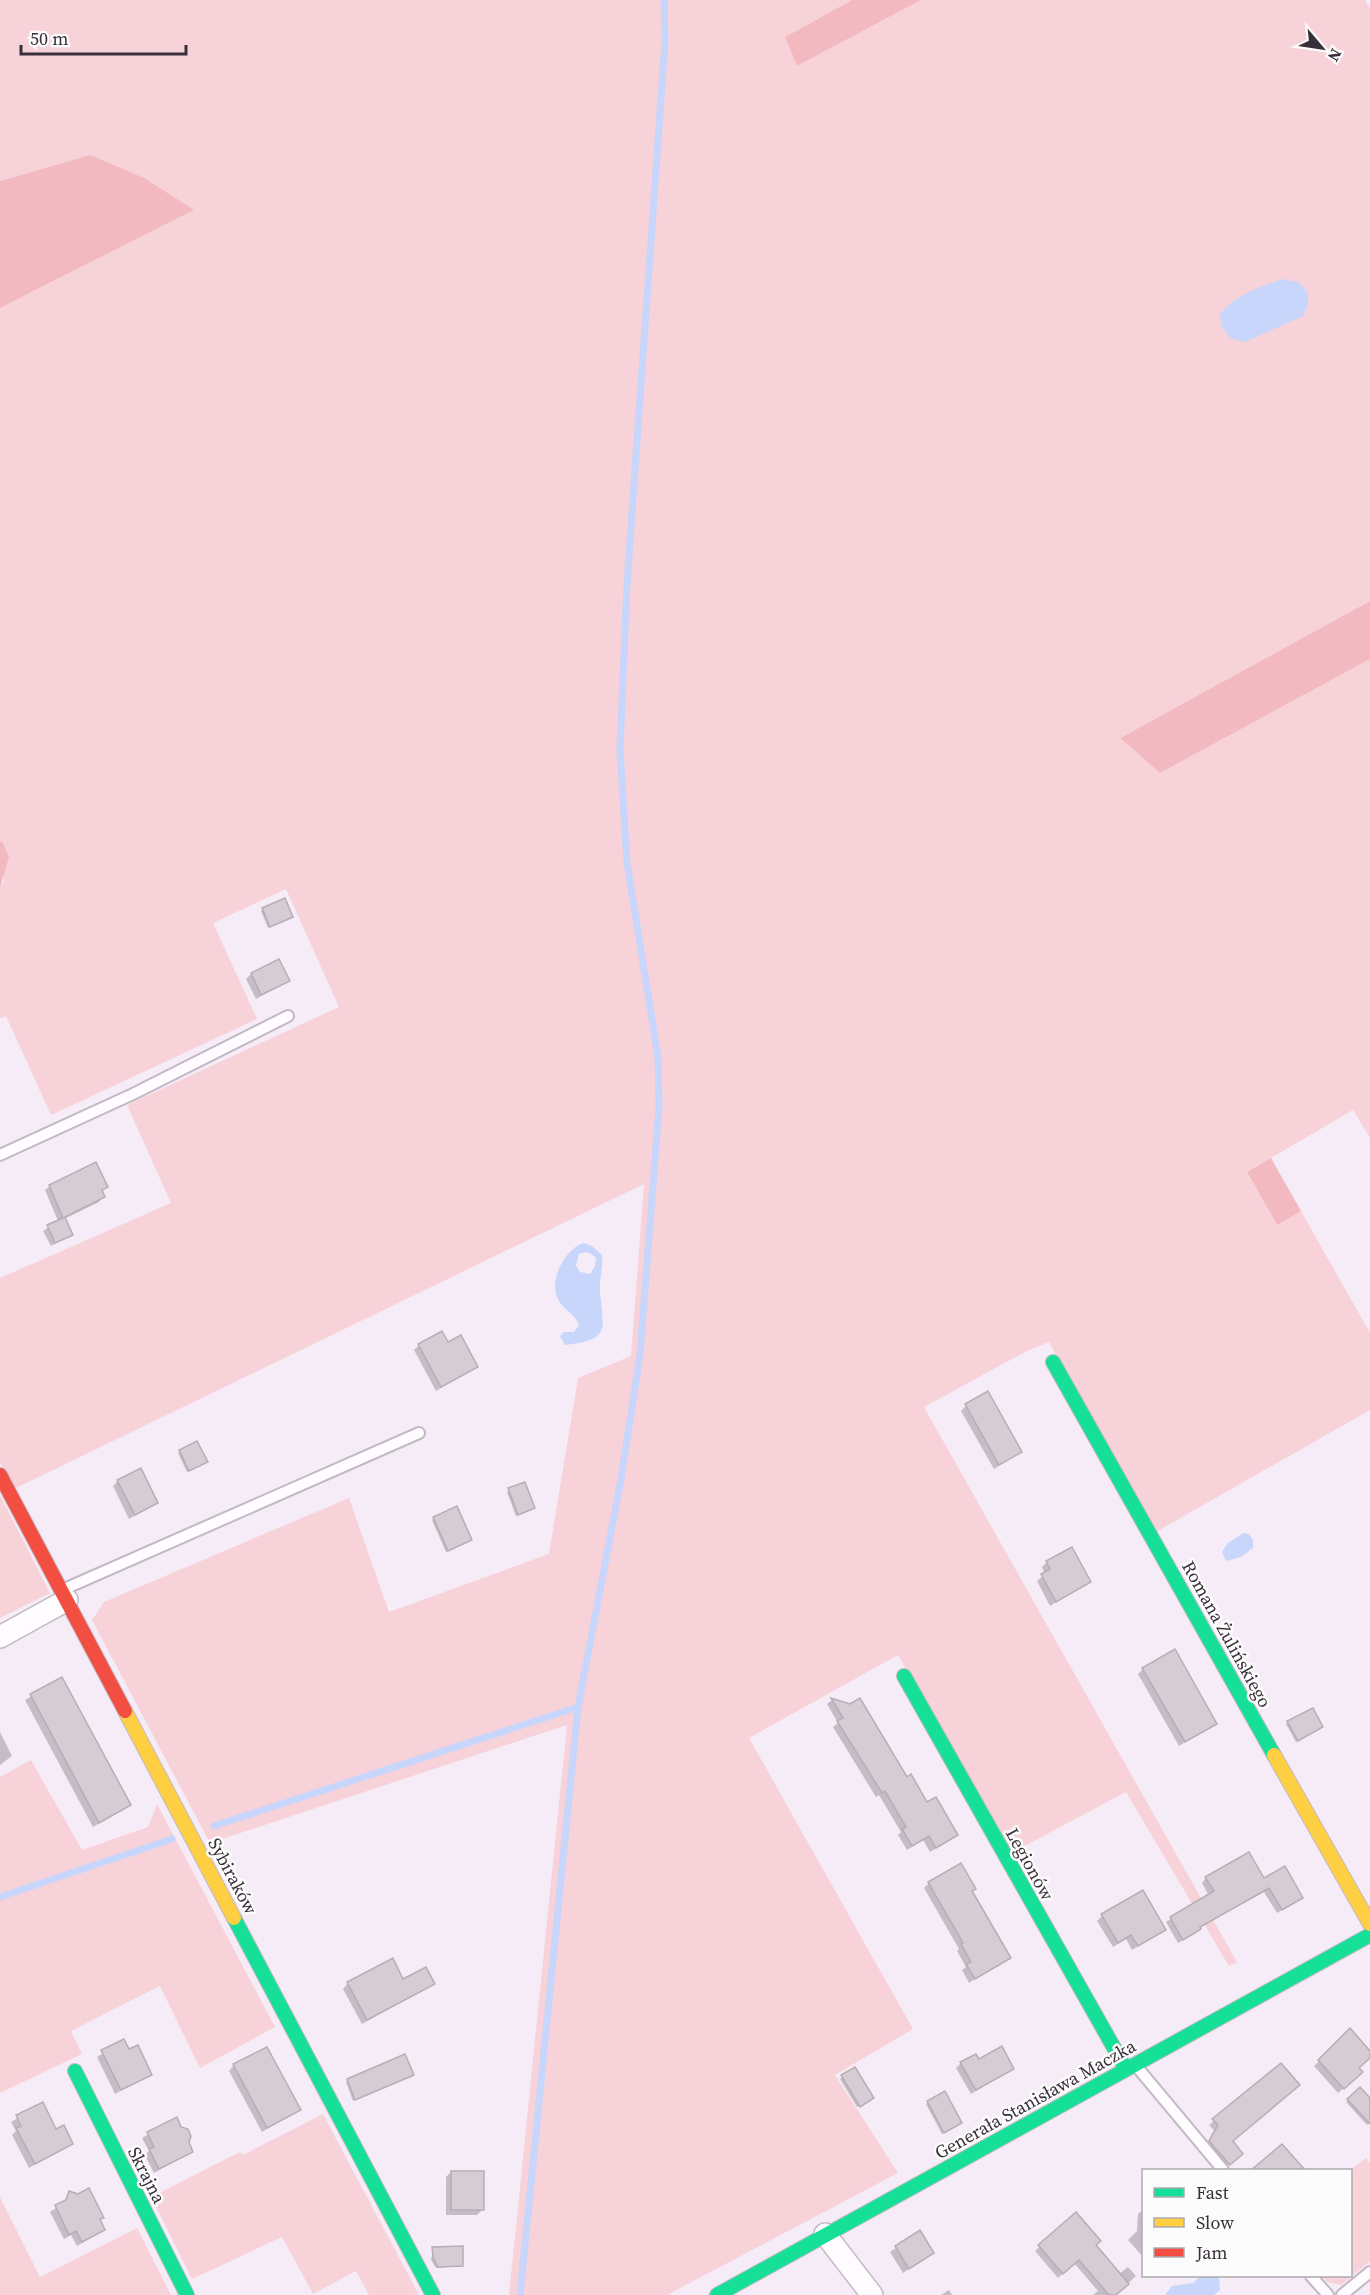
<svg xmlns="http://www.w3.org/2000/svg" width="1370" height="2295" font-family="'Source Serif 4',serif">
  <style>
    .green { fill: #f7d2d8 }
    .forest { fill: #f3b9c0 }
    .water { fill: #c8d6fb; fill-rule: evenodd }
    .shadow { fill: #0003 }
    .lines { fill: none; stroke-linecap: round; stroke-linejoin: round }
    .stream { stroke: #c8d6fb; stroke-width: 7 }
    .building { fill: #d6ccd4; stroke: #b8adb5; stroke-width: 1.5 }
    .lane-casing { stroke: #c1b9c3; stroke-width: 14 }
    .street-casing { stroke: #c1b9c3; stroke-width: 24 }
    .fast-casing { stroke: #c1b9c3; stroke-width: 16 }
    .slow-casing { stroke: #c1b9c3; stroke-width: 16 }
    .jam-casing { stroke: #c1b9c3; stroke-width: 16 }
    .lane { stroke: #fefcfe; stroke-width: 10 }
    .street { stroke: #fefcfe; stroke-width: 21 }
    .fast { stroke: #16e098; stroke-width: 14 }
    .slow { stroke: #ffcf43; stroke-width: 14 }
    .jam { stroke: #f24e42; stroke-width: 14 }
    .labels { text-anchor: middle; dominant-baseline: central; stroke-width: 5; stroke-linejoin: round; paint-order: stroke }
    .street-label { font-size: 18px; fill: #382f39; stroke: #fcfcfc }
  </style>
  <rect width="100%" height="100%" fill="#f6ecf8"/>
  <g class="green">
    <path d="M 0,0 L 852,0 L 785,37 L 797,66 L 921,0 L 1365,0 L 1370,9 L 1370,601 L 1120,738 L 1160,773 L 1370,659 L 1370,1138 L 1353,1110 L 1247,1172 L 1276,1224 L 1301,1211 L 1370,1333 L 1370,1410 L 1156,1532 L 1049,1342 L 1025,1352 L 924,1407 L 1237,1962 L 1229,1966 L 1126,1792 L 1013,1852 L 898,1655 L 749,1738 L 913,2029 L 835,2075 L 898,2173 L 667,2295 L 509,2295 L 567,1725 L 210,1843 L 92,1620 L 104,1602 L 349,1498 L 389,1612 L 549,1554 L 578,1378 L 631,1356 L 644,1184 L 14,1489 L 0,1463 L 0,1278 L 171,1203 L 127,1105 L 339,1007 L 286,889 L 213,923 L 257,1019 L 51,1115 L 6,1016 L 0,1018 L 0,888 L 4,880 L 0,842 L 0,308 L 194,210 L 90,155 L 0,181 Z"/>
    <path d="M 0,1495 L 50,1593 L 0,1618 Z"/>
    <path d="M 31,1760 L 82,1850 L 148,1827 L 157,1804 L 275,2027 L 200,2068 L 160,1986 L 71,2031 L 82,2054 L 0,2093 L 0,1777 Z"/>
    <path d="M 323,2114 L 419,2295 L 369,2295 L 356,2271 L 313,2294 L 282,2237 L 192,2279 L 151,2197 L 240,2152 L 243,2155 Z"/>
    <path d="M 1366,2158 L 1370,2163 L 1370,2261 L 1341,2285 L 1327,2282 L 1322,2276 L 1350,2276 L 1350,2170 Z"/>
    <path d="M 0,2197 L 40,2277 L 137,2228 L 171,2295 L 0,2295 Z"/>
  </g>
  <g class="forest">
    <path d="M 852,0 L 921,0 L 797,66 L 785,37 Z"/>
    <path d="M 90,155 L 144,178 L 194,210 L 0,308 L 0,181 Z"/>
    <path d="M 1370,601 L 1370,659 L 1160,773 L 1120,738 Z"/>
    <path d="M 2,841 L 9,857 L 0,888 L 0,842 Z"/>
    <path d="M 1271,1158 L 1301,1211 L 1277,1225 L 1247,1172 Z"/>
  </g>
  <g class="water">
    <path d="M 1282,279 L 1298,282 L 1308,292 L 1308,304 L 1303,316 L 1245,342 L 1230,338 L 1221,325 L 1220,314 C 1235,295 1260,287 1282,279 Z"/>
    <path d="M 584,1243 L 592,1246 L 602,1255 C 603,1268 599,1280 600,1292 C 603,1329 612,1340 565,1345 L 560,1336 L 564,1332 L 574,1332 L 579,1325 C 575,1313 563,1310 558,1299 C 548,1281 565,1248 584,1243 ZM 585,1252 L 590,1253 L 596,1258 L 595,1266 L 590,1274 L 580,1272 L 576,1266 L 579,1254 Z"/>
    <path d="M 1243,1533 L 1249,1534 L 1253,1540 L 1253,1548 L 1241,1557 L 1226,1561 L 1222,1552 L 1228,1543 Z"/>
    <path d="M 1200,2276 L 1219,2276 L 1220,2290 L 1214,2295 L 1165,2295 L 1172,2286 L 1193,2283 Z"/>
  </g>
  <g class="shadow">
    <path d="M 263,909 L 289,918 L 268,928 L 261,911 Z"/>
    <path d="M 251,974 L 288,981 L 256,999 L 246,979 Z"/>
    <path d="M 50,1186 L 106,1187 L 101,1192 L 103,1197 L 99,1202 L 64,1219 L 72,1234 L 51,1246 L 43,1231 L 58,1221 L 45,1190 Z"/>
    <path d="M 419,1345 L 477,1367 L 436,1391 L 414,1350 Z"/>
    <path d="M 966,1406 L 1020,1452 L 994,1469 L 961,1411 Z"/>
    <path d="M 180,1451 L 206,1462 L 187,1472 L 178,1453 Z"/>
    <path d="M 118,1481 L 156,1503 L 129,1519 L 113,1486 Z"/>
    <path d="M 509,1490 L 534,1508 L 516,1516 L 507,1492 Z"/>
    <path d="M 434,1518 L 469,1541 L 446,1552 L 432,1520 Z"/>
    <path d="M 1047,1562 L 1089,1582 L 1050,1606 L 1037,1581 L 1045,1574 L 1042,1567 Z"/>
    <path d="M 1143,1669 L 1215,1723 L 1179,1746 L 1138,1674 Z"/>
    <path d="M 61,1679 L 130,1805 L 93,1827 L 25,1700 Z"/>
    <path d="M 832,1700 L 850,1706 L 926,1804 L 956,1835 L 951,1840 L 930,1852 L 923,1840 L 907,1850 L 898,1835 L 901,1832 L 879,1795 L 876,1797 L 833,1727 L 838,1723 L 827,1704 Z"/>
    <path d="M 1288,1722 L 1322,1727 L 1296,1742 L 1286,1724 Z"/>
    <path d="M 0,1732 L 12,1756 L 0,1765 Z"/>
    <path d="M 1206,1878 L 1263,1880 L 1301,1898 L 1277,1913 L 1264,1892 L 1199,1928 L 1195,1934 L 1178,1943 L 1166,1922 L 1209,1896 L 1202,1883 Z"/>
    <path d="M 929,1883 L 971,1891 L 1009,1958 L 969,1983 L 962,1970 L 966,1967 L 957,1951 L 959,1949 L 924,1888 Z"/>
    <path d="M 1102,1916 L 1164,1930 L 1132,1950 L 1126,1939 L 1113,1947 L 1097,1921 Z"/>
    <path d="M 403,1981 L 433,1984 L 362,2024 L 343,1989 L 348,1983 Z"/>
    <path d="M 1350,2031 L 1370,2056 L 1357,2068 L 1356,2077 L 1338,2093 L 1314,2066 Z"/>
    <path d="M 124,2041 L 129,2051 L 150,2074 L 115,2094 L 97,2057 Z"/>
    <path d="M 978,2061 L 1012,2069 L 971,2094 L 956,2068 L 961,2063 Z"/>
    <path d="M 234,2065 L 299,2110 L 262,2132 L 229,2071 Z"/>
    <path d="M 1280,2065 L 1231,2141 L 1237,2158 L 1225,2168 L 1206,2146 L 1214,2130 L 1209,2125 Z"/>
    <path d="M 410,2076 L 353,2101 L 346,2082 L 348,2080 Z"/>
    <path d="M 842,2077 L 872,2097 L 857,2107 L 840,2079 Z"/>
    <path d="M 1360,2089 L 1370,2100 L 1370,2122 L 1367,2125 L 1346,2102 Z"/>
    <path d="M 928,2102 L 958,2125 L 942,2134 L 926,2104 Z"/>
    <path d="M 42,2104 L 55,2131 L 71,2144 L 29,2168 L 12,2135 L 16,2131 L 11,2122 Z"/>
    <path d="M 176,2119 L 192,2151 L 154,2173 L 145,2155 L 149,2151 L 142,2138 Z"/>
    <path d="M 1282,2146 L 1303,2170 L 1255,2170 L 1259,2165 Z"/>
    <path d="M 451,2172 L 482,2210 L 477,2215 L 446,2215 L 446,2177 Z"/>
    <path d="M 70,2192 L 102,2217 L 99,2220 L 104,2230 L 77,2246 L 71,2235 L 64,2239 L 50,2212 L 63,2203 Z"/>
    <path d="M 1144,2209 L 1144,2258 L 1128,2240 L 1137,2231 L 1138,2214 Z"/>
    <path d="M 1076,2214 L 1094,2245 L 1119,2274 L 1128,2267 L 1136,2276 L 1115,2295 L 1093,2295 L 1098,2291 L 1074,2263 L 1058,2278 L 1035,2251 Z"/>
    <path d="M 919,2232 L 932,2253 L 903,2273 L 890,2252 Z"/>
    <path d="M 433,2249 L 462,2266 L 436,2268 L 431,2260 Z"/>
    <path d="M 949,2290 L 952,2295 L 941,2295 Z"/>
  </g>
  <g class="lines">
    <g class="stream">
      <path d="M 214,1826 L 578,1707"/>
      <path d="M 0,1897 L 172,1839"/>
      <path d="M 520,2295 L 578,1707 L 621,1479 L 640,1355 L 659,1107 L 658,1057 L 627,863 L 620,750 L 627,584 L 665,41 L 664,0"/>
    </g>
  </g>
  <g class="building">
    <path d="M 285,898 L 293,917 L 270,927 L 262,908 Z"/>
    <path d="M 279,959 L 290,981 L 261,995 L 251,973 Z"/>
    <path d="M 96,1162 L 108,1187 L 102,1190 L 105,1197 L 65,1217 L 73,1235 L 55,1243 L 47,1225 L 63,1218 L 49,1185 Z"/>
    <path d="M 442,1331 L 448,1342 L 461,1335 L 478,1367 L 441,1387 L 418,1344 Z"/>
    <path d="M 988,1391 L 1022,1452 L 999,1465 L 965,1404 Z"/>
    <path d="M 197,1441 L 208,1462 L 189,1471 L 179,1450 Z"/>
    <path d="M 141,1468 L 158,1503 L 135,1515 L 117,1480 Z"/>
    <path d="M 525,1482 L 535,1508 L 518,1515 L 508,1488 Z"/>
    <path d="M 457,1506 L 472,1540 L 448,1551 L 433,1517 Z"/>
    <path d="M 1072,1547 L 1091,1582 L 1056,1602 L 1041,1574 L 1050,1569 L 1046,1561 Z"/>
    <path d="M 1175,1649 L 1217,1724 L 1185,1742 L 1142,1668 Z"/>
    <path d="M 62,1677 L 131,1805 L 99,1823 L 30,1694 Z"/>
    <path d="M 831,1698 L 850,1704 L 860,1698 L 907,1777 L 911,1774 L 927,1802 L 936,1797 L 958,1835 L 936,1848 L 929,1836 L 912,1846 L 902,1829 L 906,1827 L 885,1791 L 882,1793 L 837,1721 L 843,1718 Z"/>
    <path d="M 1313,1708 L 1323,1727 L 1298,1741 L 1287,1721 Z"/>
    <path d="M 1249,1852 L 1264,1878 L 1285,1866 L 1303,1898 L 1282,1910 L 1269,1888 L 1200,1927 L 1201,1929 L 1183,1940 L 1170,1917 L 1214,1891 L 1205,1877 Z"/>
    <path d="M 961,1863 L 976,1889 L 972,1891 L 978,1901 L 1011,1958 L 975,1979 L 966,1964 L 971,1962 L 961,1944 L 963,1943 L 928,1882 Z"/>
    <path d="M 1143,1890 L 1166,1930 L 1138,1946 L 1131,1935 L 1118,1943 L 1101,1914 Z"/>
    <path d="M 393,1958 L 403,1979 L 426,1967 L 435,1984 L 367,2020 L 347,1982 Z"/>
    <path d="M 1350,2028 L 1370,2051 L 1370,2058 L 1359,2068 L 1363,2072 L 1344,2089 L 1318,2060 Z"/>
    <path d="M 124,2039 L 129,2049 L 138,2045 L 152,2075 L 121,2090 L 101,2050 Z"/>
    <path d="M 1002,2046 L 1014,2069 L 976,2090 L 960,2062 L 976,2054 L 979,2059 Z"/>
    <path d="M 267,2047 L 301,2110 L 267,2128 L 233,2064 Z"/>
    <path d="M 405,2054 L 414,2075 L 355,2100 L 347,2079 Z"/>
    <path d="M 1281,2063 L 1300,2085 L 1233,2141 L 1243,2154 L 1230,2165 L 1209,2141 L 1218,2125 L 1212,2119 Z"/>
    <path d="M 855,2067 L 874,2098 L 860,2107 L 841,2075 Z"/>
    <path d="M 1360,2087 L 1370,2098 L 1370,2124 L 1347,2099 Z"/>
    <path d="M 945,2091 L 962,2123 L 944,2133 L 927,2101 Z"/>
    <path d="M 43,2102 L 56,2129 L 64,2125 L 73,2144 L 35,2164 L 16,2128 L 21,2126 L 16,2115 Z"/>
    <path d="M 177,2117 L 181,2127 L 188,2129 L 191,2136 L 189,2142 L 193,2152 L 159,2169 L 149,2149 L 154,2147 L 147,2132 Z"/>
    <path d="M 1282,2144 L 1305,2170 L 1251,2170 Z"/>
    <rect x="451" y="2171" width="33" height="39"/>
    <path d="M 89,2188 L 104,2218 L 100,2219 L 105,2230 L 82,2242 L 76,2231 L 69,2235 L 55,2205 L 66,2200 L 69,2191 L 78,2194 Z"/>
    <path d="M 1076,2212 L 1101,2241 L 1096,2245 L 1129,2284 L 1116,2295 L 1109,2295 L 1079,2260 L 1063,2274 L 1038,2245 Z"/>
    <path d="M 920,2230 L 934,2253 L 909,2269 L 895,2246 Z"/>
    <path d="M 463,2246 L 463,2266 L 438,2267 L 433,2257 L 432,2247 Z"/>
  </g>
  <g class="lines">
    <defs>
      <g id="lane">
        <path d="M 0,1155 L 133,1094 L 288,1016"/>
        <path d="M 62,1590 L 419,1433"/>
        <path d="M 1137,2067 L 1223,2170"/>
        <path d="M 1311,2276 L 1328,2295"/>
        <path d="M 1342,2295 L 1370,2272"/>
      </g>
      <g id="street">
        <path d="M 0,1637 L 67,1600"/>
        <path d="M 825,2234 L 872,2295"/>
      </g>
      <g id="fast">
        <path d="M 1053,1362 L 1274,1755"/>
        <path d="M 904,1676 L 1126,2069"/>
        <path d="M 234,1918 L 433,2295"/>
        <path d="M 75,2071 L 187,2295"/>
        <path d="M 717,2295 L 1370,1935"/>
      </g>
      <g id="slow">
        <path d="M 125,1711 L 234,1918"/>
        <path d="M 1274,1755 L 1370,1924"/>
      </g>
      <path id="jam" d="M 0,1475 L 125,1711"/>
    </defs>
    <use href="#lane" class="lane-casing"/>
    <use href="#street" class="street-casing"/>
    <use href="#fast" class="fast-casing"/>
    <use href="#slow" class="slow-casing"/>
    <use href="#jam" class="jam-casing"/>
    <use href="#lane" class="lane"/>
    <use href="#street" class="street"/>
    <use href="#fast" class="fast"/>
    <use href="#slow" class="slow"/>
    <use href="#jam" class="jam"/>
  </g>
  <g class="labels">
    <g class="street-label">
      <text transform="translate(1227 1634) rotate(61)">Romana Żulińskiego</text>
      <text transform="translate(1030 1864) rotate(61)">Legionów</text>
      <text transform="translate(233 1876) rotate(62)">Sybiraków</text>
      <text transform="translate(1035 2099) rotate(-29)">Generała Stanisława Maczka</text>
      <text transform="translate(147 2175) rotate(63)">Skrajna</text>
    </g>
  </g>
  <rect x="1142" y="2169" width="210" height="108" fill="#fcfcfc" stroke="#aeaaae" stroke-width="1.5"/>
  <rect x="1154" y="2188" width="30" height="9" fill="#16e098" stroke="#aeaaae" stroke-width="1.5"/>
  <text x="1196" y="2199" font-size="18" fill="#382f39">Fast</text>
  <rect x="1154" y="2218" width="30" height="9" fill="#ffcf43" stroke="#aeaaae" stroke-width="1.5"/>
  <text x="1196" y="2229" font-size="18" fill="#382f39">Slow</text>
  <rect x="1154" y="2248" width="30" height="9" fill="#f24e42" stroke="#aeaaae" stroke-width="1.5"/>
  <text x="1196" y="2259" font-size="18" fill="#382f39">Jam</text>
  <g transform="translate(1322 48) rotate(119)" stroke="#fcfcfc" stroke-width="4.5" paint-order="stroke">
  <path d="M0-4.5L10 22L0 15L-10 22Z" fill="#382f39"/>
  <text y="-9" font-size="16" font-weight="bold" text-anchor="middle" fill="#382f39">N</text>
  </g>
  <path d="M21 45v9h165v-9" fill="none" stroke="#382f39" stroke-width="3"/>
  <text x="30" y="45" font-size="18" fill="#382f39" stroke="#fcfcfc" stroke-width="4.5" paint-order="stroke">50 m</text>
</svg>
